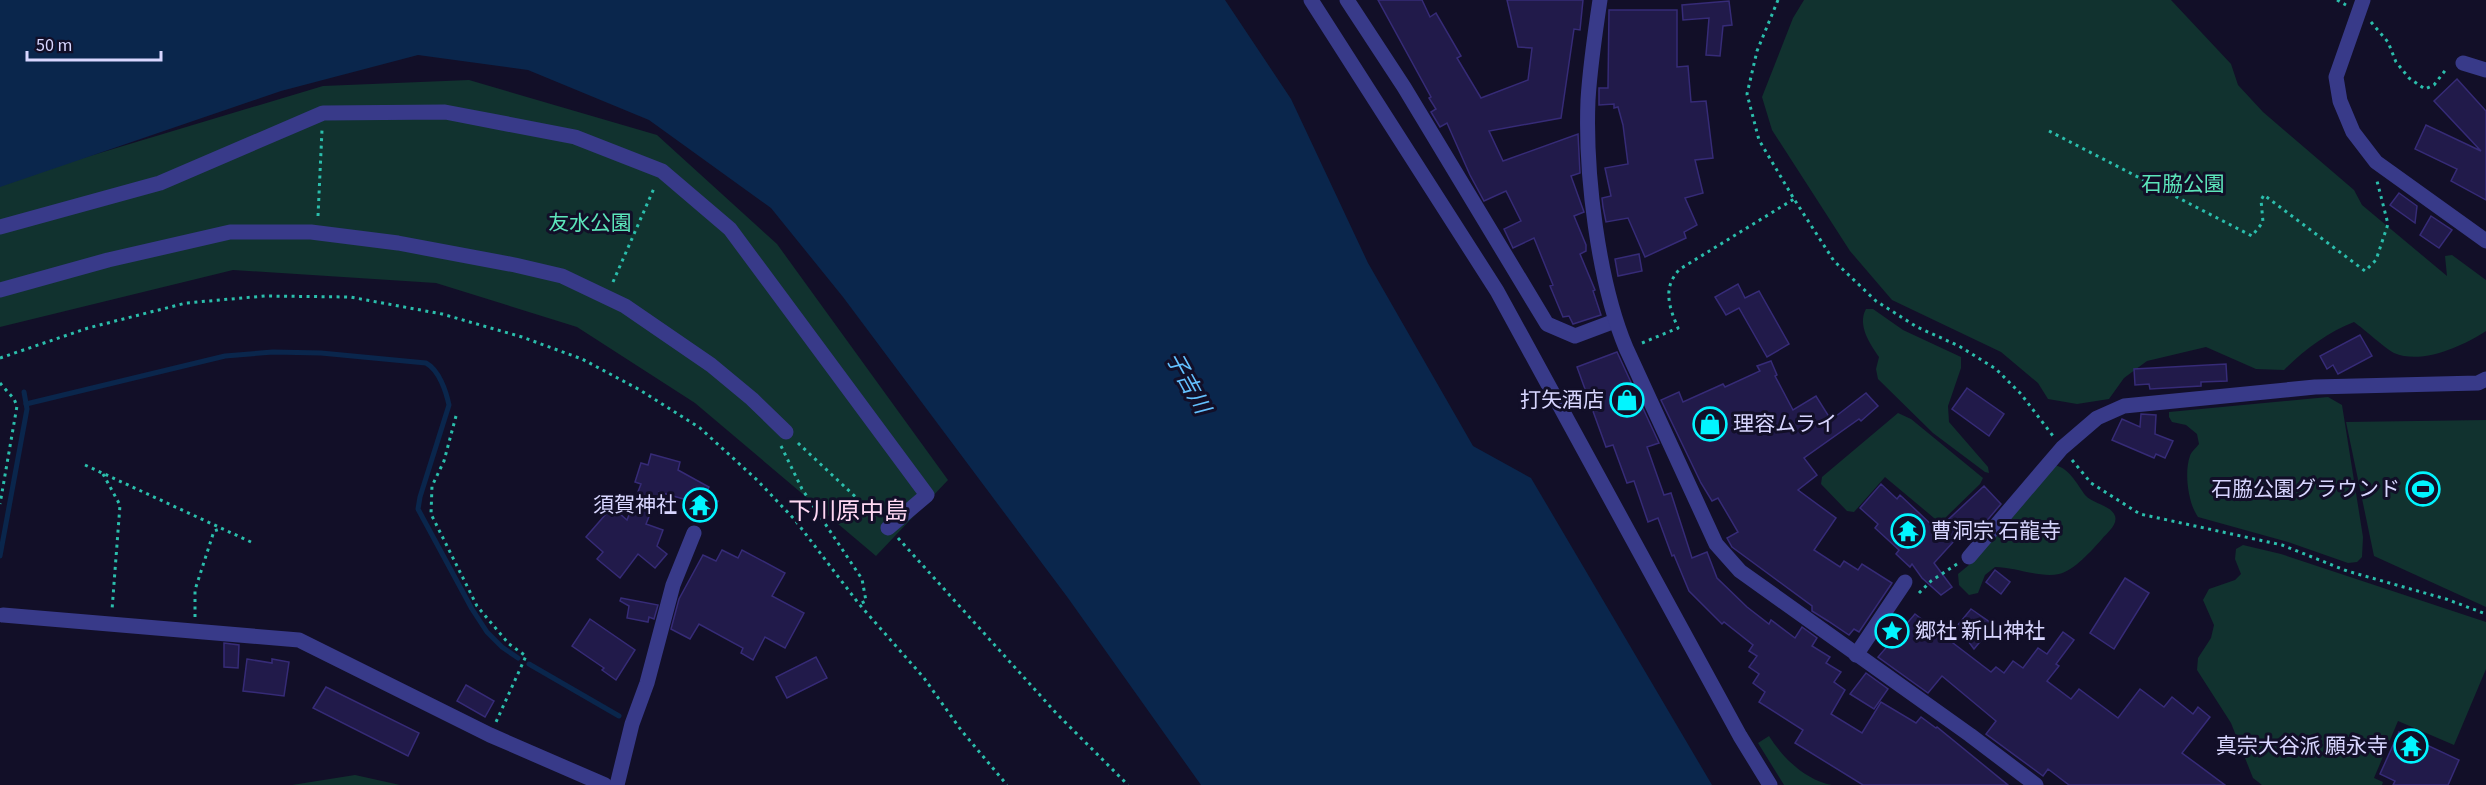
<svg xmlns="http://www.w3.org/2000/svg" width="2486" height="785" font-family="'Source Sans 3','Noto Sans JP',sans-serif">
  <style>
    .green { fill: #11322f }
    .water { fill: #0a264c }
    .lines { fill: none; stroke-linecap: round; stroke-linejoin: round }
    .stream { stroke: #0a264c; stroke-width: 5 }
    .building { fill: #211a4a; stroke: #362b77; stroke-width: 1.5 }
    .path { stroke: #2bbeac; stroke-width: 3; stroke-dasharray: 3 4.5; stroke-linecap: butt }
    .minor { stroke: #383a89; stroke-width: 15 }
    .labels { text-anchor: middle; dominant-baseline: central; stroke-width: 6; stroke-linejoin: round; paint-order: stroke }
    .park-label { font-size: 21px; fill: #5ce5ba; stroke: #120f28 }
    .poi-label { font-size: 21px; fill: #d8d6ff; stroke: #120f28; text-anchor: end }
    .water-label { font-size: 22px; font-style: italic; fill: #64c1ff; stroke: #120f28 }
    .quarter-label { font-size: 24px; fill: #ffd8f3; stroke: #120f28 }
  </style>
  <rect width="100%" height="100%" fill="#120f28"/>
  <g class="green">
    <path d="M 1804,0 L 2171,0 L 2231,64 L 2238,85 L 2263,112 L 2354,190 L 2362,205 L 2447,276 L 2445,256 L 2452,255 L 2486,280 L 2486,331 C 2463,346 2422,365 2394,353 C 2386,349 2364,329 2354,322 C 2328,332 2304,350 2284,370 L 2256,369 L 2206,347 L 2147,361 L 2124,378 L 2109,399 L 2077,404 L 2048,399 L 2038,383 L 2001,352 L 1892,300 L 1850,251 L 1772,130 L 1762,97 L 1793,18 Z"/>
    <path d="M 469,80 L 657,135 L 777,244 L 948,480 L 876,556 L 695,403 L 577,327 L 436,283 L 233,270 L 0,327 L 0,183 L 323,86 Z"/>
    <path d="M 1866,309 L 1873,309 L 1903,330 L 1961,357 L 1961,368 L 1948,406 L 1949,422 L 1988,467 L 1989,473 L 1985,472 L 1933,433 L 1878,379 L 1876,369 L 1879,357 C 1870,344 1857,325 1866,309 Z"/>
    <path d="M 2328,397 L 2342,405 L 2363,537 L 2362,557 L 2357,562 L 2348,563 L 2288,542 L 2198,517 C 2188,503 2184,472 2190,456 C 2191,452 2196,448 2199,444 L 2197,434 L 2186,425 L 2172,422 L 2169,417 L 2169,412 Z"/>
    <path d="M 1898,413 L 1911,419 L 1983,478 L 1980,484 L 1942,521 L 1934,518 L 1885,477 L 1854,512 L 1847,511 L 1821,484 L 1822,477 Z"/>
    <path d="M 2486,420 L 2486,607 L 2374,556 L 2346,422 Z"/>
    <path d="M 2053,465 C 2068,466 2077,484 2085,495 C 2093,504 2111,505 2115,516 C 2118,525 2107,533 2102,539 C 2092,550 2074,571 2059,574 C 2039,578 2015,567 1995,567 L 1985,575 L 1978,593 L 1969,595 L 1959,585 L 1958,574 L 1975,560 Z"/>
    <path d="M 2243,545 L 2281,554 L 2486,622 L 2486,669 L 2454,745 L 2398,721 L 2374,778 L 2383,782 L 2382,785 L 2262,785 L 2253,778 L 2231,723 L 2197,670 L 2198,658 L 2211,638 L 2214,625 L 2203,600 L 2209,589 L 2235,580 L 2241,574 L 2235,559 L 2236,549 Z"/>
    <path d="M 1769,736 C 1783,758 1805,780 1832,785 L 1784,785 L 1758,743 Z"/>
    <path d="M 355,775 L 400,785 L 292,785 Z"/>
  </g>
  <path class="water" d="M 0,0 L 1225,0 L 1291,99 L 1368,263 L 1473,446 L 1531,478 L 1712,785 L 1201,785 L 1068,598 L 843,297 L 771,208 L 649,120 L 528,70 L 418,55 L 281,91 L 0,187 Z"/>
  <g class="lines">
    <g class="stream">
      <path d="M 26,404 L 225,356 L 273,352 L 321,353 L 426,363 C 439,370 446,391 449,405 L 420,497 L 418,509 L 472,609 L 487,632 L 502,647 L 518,658"/>
      <path d="M 0,556 L 27,409 L 24,392"/>
      <path d="M 529,664 L 619,716"/>
    </g>
  </g>
  <g class="building">
    <path d="M 1378,0 L 1422,0 L 1430,17 L 1436,13 L 1461,56 L 1457,58 L 1481,98 L 1528,80 L 1532,48 L 1518,47 L 1507,0 L 1583,0 L 1580,30 L 1574,29 L 1561,118 L 1489,131 L 1503,161 L 1578,134 L 1580,173 L 1571,176 L 1584,212 L 1574,216 L 1586,245 L 1586,251 L 1580,254 L 1595,290 L 1593,291 L 1601,315 L 1573,324 L 1569,316 L 1563,317 L 1550,286 L 1553,285 L 1534,238 L 1513,248 L 1504,229 L 1521,221 L 1506,191 L 1484,201 L 1470,175 L 1447,123 L 1440,127 L 1431,112 L 1436,109 L 1429,98 L 1431,97 Z"/>
    <path d="M 1729,1 L 1732,25 L 1723,26 L 1720,56 L 1706,55 L 1709,18 L 1683,20 L 1682,5 Z"/>
    <path d="M 1609,10 L 1677,10 L 1677,67 L 1688,66 L 1691,102 L 1706,101 L 1713,158 L 1695,160 L 1703,193 L 1685,198 L 1697,225 L 1684,232 L 1686,238 L 1645,257 L 1628,218 L 1606,222 L 1603,207 L 1602,198 L 1611,196 L 1605,168 L 1628,164 L 1623,125 L 1618,107 L 1614,108 L 1614,104 L 1599,105 L 1599,88 L 1608,88 Z"/>
    <path d="M 2457,79 L 2486,111 L 2486,200 L 2451,181 L 2457,169 L 2415,149 L 2426,125 L 2481,151 L 2434,101 Z"/>
    <path d="M 2399,193 L 2417,206 L 2415,223 L 2390,205 Z"/>
    <path d="M 2431,216 L 2452,230 L 2439,248 L 2420,235 Z"/>
    <path d="M 1639,254 L 1642,271 L 1618,276 L 1615,259 Z"/>
    <path d="M 1738,284 L 1745,298 L 1759,291 L 1789,344 L 1767,357 L 1739,308 L 1726,315 L 1715,297 Z"/>
    <path d="M 2360,335 L 2372,356 L 2338,374 L 2333,365 L 2327,369 L 2320,356 Z"/>
    <path d="M 1617,352 L 1659,443 L 1647,447 L 1664,495 L 1671,493 L 1692,558 L 1707,552 L 1717,578 L 1747,607 L 1769,624 L 1771,620 L 1795,638 L 1802,627 L 1817,638 L 1812,646 L 1830,657 L 1826,663 L 1841,672 L 1834,682 L 1845,690 L 1831,714 L 1862,733 L 1881,702 L 1916,723 L 1921,717 L 1936,728 L 1937,727 L 2008,785 L 1863,785 L 1795,743 L 1803,730 L 1759,702 L 1765,692 L 1753,683 L 1759,674 L 1749,667 L 1757,656 L 1749,651 L 1753,645 L 1724,622 L 1722,624 L 1689,591 L 1674,555 L 1672,556 L 1658,518 L 1648,522 L 1634,481 L 1627,483 L 1613,445 L 1606,447 L 1577,367 Z"/>
    <path d="M 1771,361 L 1777,375 L 1775,376 L 1793,410 L 1816,396 L 1831,420 L 1866,393 L 1878,406 L 1861,421 L 1859,419 L 1804,458 L 1817,475 L 1798,490 L 1836,518 L 1814,550 L 1840,567 L 1844,561 L 1858,570 L 1862,564 L 1892,583 L 1859,632 L 1854,629 L 1849,635 L 1828,621 L 1812,611 L 1812,606 L 1732,547 L 1727,538 L 1738,532 L 1718,498 L 1712,501 L 1701,483 L 1661,400 L 1679,392 L 1683,402 L 1723,384 L 1725,387 L 1760,371 L 1757,366 Z"/>
    <path d="M 2226,364 L 2227,381 L 2201,382 L 2201,386 L 2150,389 L 2149,384 L 2135,385 L 2134,369 Z"/>
    <path d="M 1967,388 L 2004,414 L 1989,436 L 1952,409 Z"/>
    <path d="M 2141,414 L 2156,415 L 2155,434 L 2173,441 L 2165,458 L 2156,454 L 2154,458 L 2112,440 L 2122,419 L 2140,427 Z"/>
    <path d="M 651,454 L 680,462 L 678,470 L 709,487 L 705,495 L 718,501 L 708,520 L 683,508 L 687,500 L 659,492 L 646,524 L 663,530 L 657,546 L 667,554 L 655,568 L 638,554 L 620,578 L 597,559 L 603,552 L 586,537 L 612,507 L 627,520 L 641,484 L 635,482 L 641,463 L 648,465 Z"/>
    <path d="M 1881,484 L 1897,499 L 1900,495 L 1937,530 L 1984,486 L 2001,504 L 1973,537 L 1965,529 L 1934,563 L 1952,587 L 1941,595 L 1922,578 L 1912,564 L 1910,567 L 1896,554 L 1899,550 L 1875,528 L 1878,524 L 1860,508 Z"/>
    <path d="M 722,550 L 738,558 L 742,550 L 785,573 L 772,596 L 804,613 L 785,648 L 765,637 L 753,660 L 741,653 L 743,648 L 699,624 L 690,639 L 671,629 L 679,599 L 703,555 L 716,561 Z"/>
    <path d="M 1995,570 L 2010,582 L 2001,594 L 1986,582 Z"/>
    <path d="M 2125,578 L 2149,593 L 2114,649 L 2090,633 Z"/>
    <path d="M 621,598 L 658,605 L 654,619 L 649,617 L 648,622 L 627,618 L 629,606 L 620,601 Z"/>
    <path d="M 1971,609 L 1994,625 L 1974,649 L 1957,626 Z"/>
    <path d="M 1915,614 L 1991,672 L 1996,667 L 2004,673 L 2013,661 L 2023,668 L 2038,648 L 2047,654 L 2063,632 L 2074,640 L 2056,664 L 2059,666 L 2047,681 L 2071,699 L 2079,689 L 2118,718 L 2140,689 L 2164,707 L 2172,697 L 2193,714 L 2198,707 L 2210,717 L 2182,753 L 2225,785 L 2069,785 L 2048,769 L 2043,776 L 1986,734 L 1996,721 L 1942,676 L 1928,693 L 1878,657 Z"/>
    <path d="M 590,619 L 635,650 L 616,680 L 602,670 L 604,668 L 572,646 Z"/>
    <path d="M 224,643 L 239,645 L 238,668 L 224,667 Z"/>
    <path d="M 816,657 L 827,678 L 787,698 L 776,677 Z"/>
    <path d="M 247,659 L 272,663 L 272,659 L 289,662 L 284,696 L 243,691 Z"/>
    <path d="M 1866,673 L 1888,689 L 1874,709 L 1850,694 Z"/>
    <path d="M 466,685 L 494,701 L 485,717 L 457,701 Z"/>
    <path d="M 326,687 L 419,733 L 408,756 L 313,708 Z"/>
    <path d="M 2399,732 L 2459,760 L 2448,785 L 2393,785 L 2395,781 L 2380,774 Z"/>
  </g>
  <g class="lines">
    <g class="path">
      <path d="M 1778,0 L 1757,51 L 1747,94 L 1759,140 L 1794,199 L 1834,261 L 1876,301 L 1917,327 L 1959,346 L 1996,369 L 2021,394 L 2053,436"/>
      <path d="M 2337,0 L 2346,5"/>
      <path d="M 2371,22 L 2388,42 L 2396,62 L 2409,78 L 2425,89 L 2434,85 L 2447,68"/>
      <path d="M 2049,131 L 2252,236 L 2263,222 L 2261,200 L 2264,195 L 2365,271 L 2376,260 L 2388,224 L 2377,181"/>
      <path d="M 318,216 L 322,130"/>
      <path d="M 613,282 L 655,186"/>
      <path d="M 1642,343 L 1678,328 C 1669,307 1662,287 1680,269 L 1794,199"/>
      <path d="M 0,358 L 88,328 L 186,303 L 265,296 L 350,297 L 442,314 L 522,337 L 582,359 L 640,390 L 700,428 L 757,480 L 795,520 L 859,604 L 924,678 L 961,730 L 1007,785"/>
      <path d="M 0,383 L 14,399 L 17,406 L 0,504"/>
      <path d="M 456,416 L 444,461 L 432,486 L 431,514 L 477,606 L 509,644 L 526,656 L 496,722"/>
      <path d="M 798,443 L 876,516"/>
      <path d="M 781,446 L 802,489 L 862,579 L 866,601 L 859,604"/>
      <path d="M 2072,460 L 2091,483 L 2140,514 L 2282,545 L 2347,571 L 2446,599 L 2486,614"/>
      <path d="M 85,465 L 251,542"/>
      <path d="M 103,474 L 120,505 L 112,610"/>
      <path d="M 898,538 L 1057,714 L 1128,785"/>
      <path d="M 1919,593 L 1931,581 L 1957,564"/>
      <path d="M 195,617 L 195,590 L 214,531 L 220,529"/>
    </g>
    <g class="minor">
      <path d="M 1311,0 L 1497,291 L 1740,736 L 1770,785"/>
      <path d="M 1347,0 L 1404,87 L 1547,324 L 1575,336 L 1615,321"/>
      <path d="M 1600,0 C 1595,33 1590,67 1588,100 C 1585,173 1598,281 1626,348 L 1716,544 L 1740,571 L 1970,735 L 2036,785"/>
      <path d="M 2363,0 L 2336,77 L 2340,101 L 2353,132 L 2376,162 L 2486,241"/>
      <path d="M 2463,63 L 2486,70"/>
      <path d="M 0,227 L 160,183 L 323,113 L 445,112 L 575,137 L 662,171 L 730,229 L 927,495 L 888,528"/>
      <path d="M 0,290 L 108,260 L 230,232 L 311,232 L 398,243 L 515,265 L 562,276 L 625,306 L 711,365 L 752,399 L 786,432"/>
      <path d="M 1969,557 L 2062,448 L 2097,418 L 2124,406 L 2315,387 L 2478,383 L 2486,379"/>
      <path d="M 3,615 L 299,640 L 490,735 L 605,785"/>
      <path d="M 1856,655 L 1905,582"/>
      <path d="M 617,785 L 632,724 L 647,683 L 673,585 L 694,533"/>
    </g>
  </g>
  <defs>
    <symbol id="shop-ring" viewBox="-11 -11 22 22"><circle r="9.5" fill="#120f28" stroke="#02f5ff" stroke-width="1.5"/><path d="M-5-2.5h2.3a2.7 3.5 0 0 1 5.4 0H5L5.5 6h-11ZM-1.5-2.5h3a1.5 2.3 0 0 0-3 0Z" fill="#02f5ff"/></symbol>
    <symbol id="stadium-ring" viewBox="-11 -11 22 22"><circle r="9.5" fill="#120f28" stroke="#02f5ff" stroke-width="1.5"/><path d="M0-5a6.5 5 0 1 0 0 10a6.5 5 0 1 0 0-10ZM-3.5-1.8h7v3.6h-7Z" fill="#02f5ff"/></symbol>
    <symbol id="temple-ring" viewBox="-11 -11 22 22"><circle r="9.5" fill="#120f28" stroke="#02f5ff" stroke-width="1.5"/><path d="M0-6L5-2H3V0L6.5 2.5H4V6H1.5V3h-3V6H-4V2.5H-6.5L-3 0V-2H-5Z" fill="#02f5ff"/></symbol>
    <symbol id="sight-ring" viewBox="-11 -11 22 22"><circle r="9.5" fill="#120f28" stroke="#02f5ff" stroke-width="1.5"/><path d="M0-6L1.8-2.2L6-1.7L2.9 1.2L3.7 5.4L0 3.3L-3.7 5.4L-2.9 1.2L-6-1.7L-1.8-2.2Z" fill="#02f5ff"/></symbol>
  </defs>
  <g fill-rule="evenodd">
    <use href="#shop-ring" x="1608" y="381" width="38" height="38"/>
    <use href="#shop-ring" x="1691" y="405" width="38" height="38"/>
    <use href="#stadium-ring" x="2404" y="470" width="38" height="38"/>
    <use href="#temple-ring" x="681" y="486" width="38" height="38"/>
    <use href="#temple-ring" x="1889" y="512" width="38" height="38"/>
    <use href="#sight-ring" x="1873" y="612" width="38" height="38"/>
    <use href="#temple-ring" x="2392" y="727" width="38" height="38"/>
  </g>
  <g class="labels">
    <g class="park-label">
      <text x="2183" y="184">石脇公園</text>
      <text x="590" y="223">友水公園</text>
    </g>
    <g class="poi-label">
      <text x="1604" y="400">打矢酒店</text>
      <text x="1733" y="424" text-anchor="start">理容ムライ</text>
      <text x="2400" y="489">石脇公園グラウンド</text>
      <text x="677" y="505">須賀神社</text>
      <text x="1931" y="531" text-anchor="start">曹洞宗 石龍寺</text>
      <text x="1915" y="631" text-anchor="start">郷社 新山神社</text>
      <text x="2388" y="746">真宗大谷派 願永寺</text>
    </g>
    <g class="water-label">
      <text transform="translate(1188 383) rotate(61)">子吉川</text>
    </g>
    <g class="quarter-label">
      <text x="848" y="511">下川原中島</text>
    </g>
  </g>
  <path d="M27 51v9h134v-9" fill="none" stroke="#d8d6ff" stroke-width="3"/>
  <text x="36" y="51" font-size="18" fill="#d8d6ff" stroke="#120f28" stroke-width="4.5" paint-order="stroke">50 m</text>
</svg>
